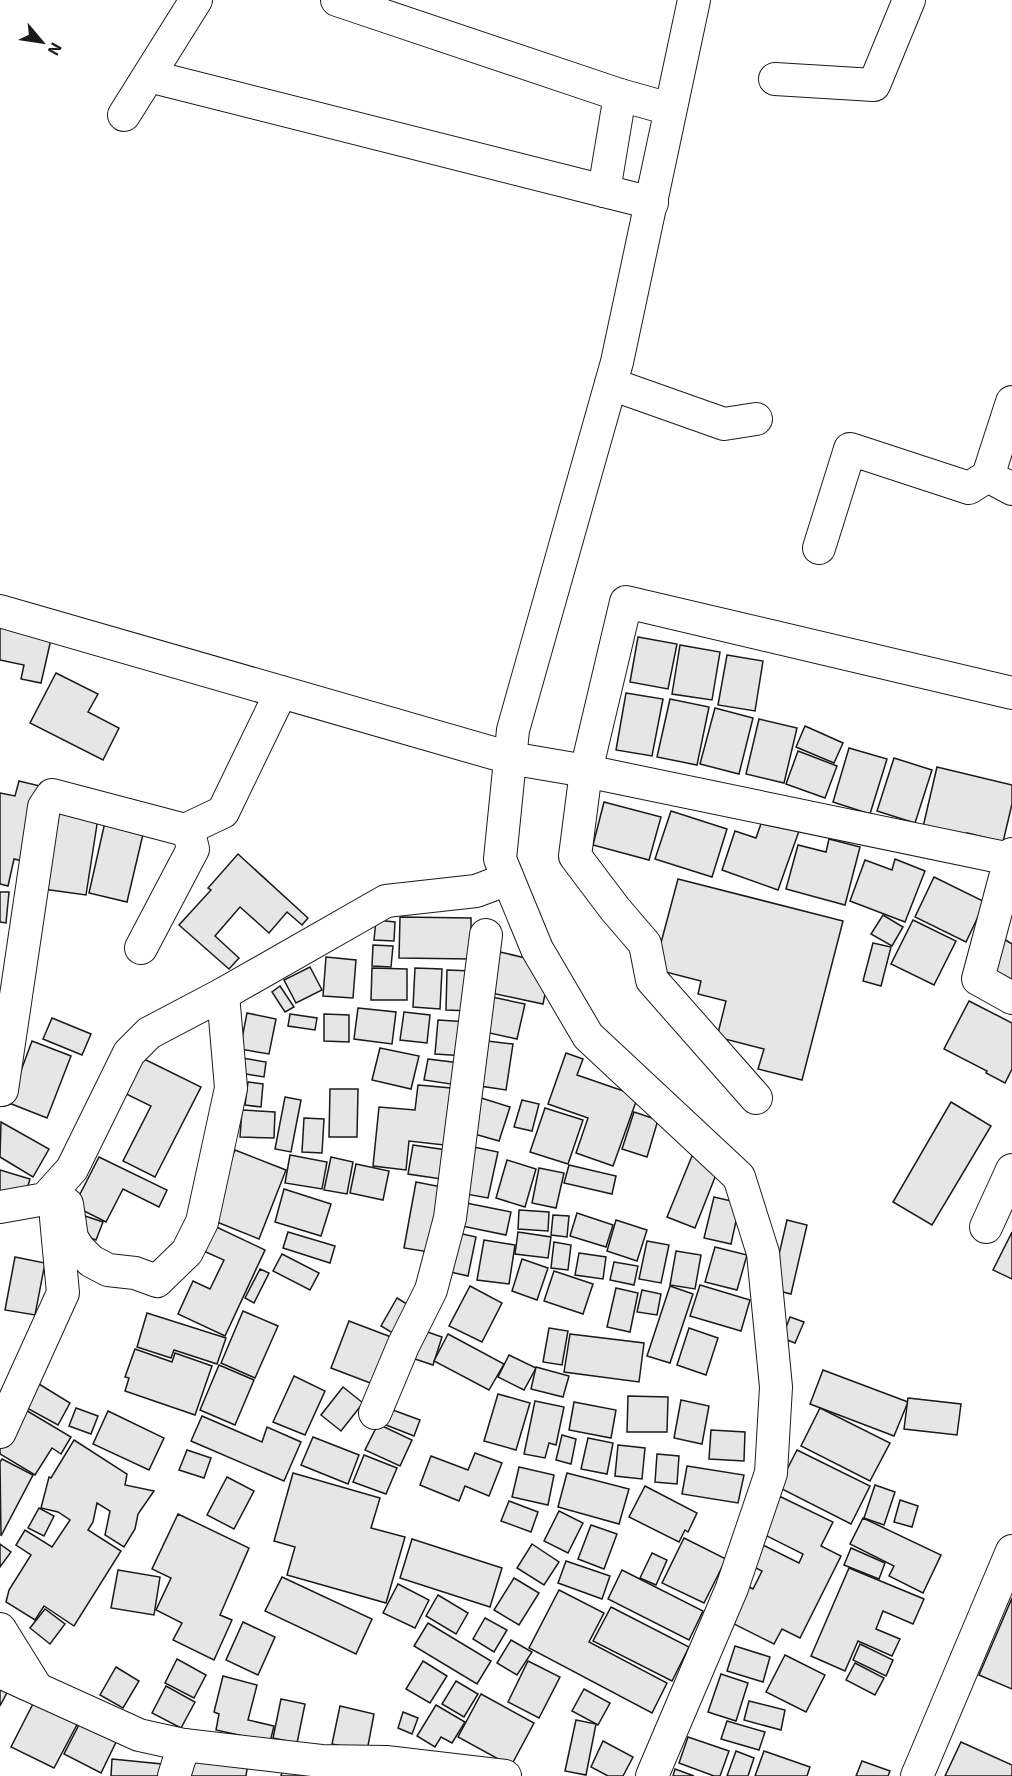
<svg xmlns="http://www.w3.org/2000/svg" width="1012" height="1776" font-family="'Exo 2',sans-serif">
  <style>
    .building { fill: #e6e6e6; stroke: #1a1a1a; stroke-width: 1.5 }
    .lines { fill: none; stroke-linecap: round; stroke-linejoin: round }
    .minor-casing { stroke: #1a1a1a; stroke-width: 34 }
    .minor { stroke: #fff; stroke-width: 32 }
  </style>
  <rect width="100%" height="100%" fill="#fff"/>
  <g class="building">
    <path d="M 0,624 L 52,635 L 41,683 L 21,679 L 24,665 L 0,660 Z"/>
    <path d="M 638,637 L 677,644 L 668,689 L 630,682 Z"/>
    <path d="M 680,645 L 720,652 L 712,700 L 672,694 Z"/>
    <path d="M 727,655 L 763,661 L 755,711 L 718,705 Z"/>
    <path d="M 56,673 L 98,694 L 88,712 L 119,728 L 103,760 L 30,723 Z"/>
    <path d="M 626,693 L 663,699 L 652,756 L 616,750 Z"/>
    <path d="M 670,699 L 709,707 L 697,765 L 657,757 Z"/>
    <path d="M 715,708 L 753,718 L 739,774 L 700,764 Z"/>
    <path d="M 759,719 L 797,728 L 784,783 L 746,774 Z"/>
    <path d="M 805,726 L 843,743 L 834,763 L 796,747 Z"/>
    <path d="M 849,748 L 887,759 L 870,814 L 833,802 Z"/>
    <path d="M 798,751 L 837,766 L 825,798 L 786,784 Z"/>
    <path d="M 894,758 L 932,770 L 915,823 L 877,811 Z"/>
    <path d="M 937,767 L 1012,785 L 1012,804 L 1003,842 L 967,833 L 966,837 L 923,827 Z"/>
    <path d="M 19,781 L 44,787 L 27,862 L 14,859 L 8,886 L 0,884 L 0,793 L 15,796 Z"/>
    <path d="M 604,802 L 661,817 L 649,860 L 593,845 Z"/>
    <path d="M 49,811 L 98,818 L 86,895 L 36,888 Z"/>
    <path d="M 671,811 L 727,829 L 712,877 L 655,859 Z"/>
    <path d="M 763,818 L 799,831 L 778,890 L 722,870 L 735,831 L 756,838 Z"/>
    <path d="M 105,822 L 144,830 L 127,902 L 89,893 Z"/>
    <path d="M 829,839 L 860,847 L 845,905 L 786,889 L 798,845 L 826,852 Z"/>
    <path d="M 238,854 L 308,918 L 302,925 L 287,912 L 269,933 L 240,907 L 215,936 L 239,958 L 229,969 L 179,925 L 211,890 L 208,888 Z"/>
    <path d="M 895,859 L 925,871 L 905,922 L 850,901 L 865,860 L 892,870 Z"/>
    <path d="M 934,877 L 985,902 L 966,942 L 915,917 Z"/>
    <path d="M 678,879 L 843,921 L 802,1080 L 758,1069 L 764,1049 L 717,1037 L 726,1001 L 698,994 L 701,981 L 654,969 Z"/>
    <path d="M 0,892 L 9,892 L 6,923 L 0,922 Z"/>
    <path d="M 883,915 L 903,927 L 892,946 L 871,934 Z"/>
    <path d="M 400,917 L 471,918 L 471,959 L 399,958 Z"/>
    <path d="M 376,920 L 395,922 L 394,941 L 374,940 Z"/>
    <path d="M 913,920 L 956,941 L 934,985 L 891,964 Z"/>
    <path d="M 1004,939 L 1012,944 L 1012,985 L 987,971 Z"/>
    <path d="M 873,943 L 891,947 L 881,986 L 863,981 Z"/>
    <path d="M 373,945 L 393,946 L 391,967 L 372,966 Z"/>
    <path d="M 500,952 L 534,960 L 532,972 L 549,975 L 543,1004 L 491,993 Z"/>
    <path d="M 326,957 L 356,960 L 353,998 L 323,996 Z"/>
    <path d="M 310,967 L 322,990 L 296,1003 L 284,980 Z"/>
    <path d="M 372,968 L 407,969 L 407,1000 L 371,1000 Z"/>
    <path d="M 415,968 L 442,969 L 440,1009 L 413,1007 Z"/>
    <path d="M 447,970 L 472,971 L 472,1011 L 446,1010 Z"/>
    <path d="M 280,986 L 294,1007 L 285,1012 L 272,992 Z"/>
    <path d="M 492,997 L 525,1004 L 517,1039 L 485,1032 Z"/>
    <path d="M 969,1001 L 1012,1023 L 1012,1069 L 1005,1083 L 986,1073 L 987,1071 L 944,1049 Z"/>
    <path d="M 358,1008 L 396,1012 L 392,1044 L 354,1039 Z"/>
    <path d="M 404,1012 L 430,1015 L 427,1043 L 400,1040 Z"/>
    <path d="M 247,1013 L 276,1019 L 269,1054 L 240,1049 Z"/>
    <path d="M 290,1014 L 317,1018 L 315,1030 L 288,1026 Z"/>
    <path d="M 324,1014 L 349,1015 L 349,1042 L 324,1041 Z"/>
    <path d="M 52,1018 L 91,1034 L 82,1055 L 43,1039 Z"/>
    <path d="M 438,1020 L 469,1022 L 466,1056 L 435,1054 Z"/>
    <path d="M 32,1041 L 71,1056 L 47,1118 L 9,1103 Z"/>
    <path d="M 487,1041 L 513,1044 L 506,1090 L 480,1086 Z"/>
    <path d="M 380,1048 L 419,1056 L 411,1089 L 372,1080 Z"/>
    <path d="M 566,1053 L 583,1059 L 577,1075 L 638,1096 L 613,1166 L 576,1153 L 588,1118 L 548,1104 Z"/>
    <path d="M 138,1056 L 201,1087 L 155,1177 L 123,1161 L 151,1106 L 120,1091 Z"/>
    <path d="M 242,1058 L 266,1062 L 264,1077 L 240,1073 Z"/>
    <path d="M 428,1059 L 460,1063 L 457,1085 L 424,1080 Z"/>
    <path d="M 248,1082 L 263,1084 L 261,1107 L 245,1105 Z"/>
    <path d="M 418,1085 L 451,1088 L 444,1145 L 409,1141 L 406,1170 L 373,1166 L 379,1107 L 415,1110 Z"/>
    <path d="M 330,1089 L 358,1089 L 357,1137 L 329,1137 Z"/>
    <path d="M 475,1096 L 510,1107 L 499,1141 L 464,1131 Z"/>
    <path d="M 285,1097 L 301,1100 L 291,1152 L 275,1149 Z"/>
    <path d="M 522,1100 L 539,1104 L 532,1131 L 514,1127 Z"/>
    <path d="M 951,1102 L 991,1126 L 932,1225 L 893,1202 Z"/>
    <path d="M 545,1108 L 583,1120 L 568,1164 L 530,1152 Z"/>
    <path d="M 242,1110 L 275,1112 L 274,1138 L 240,1137 Z"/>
    <path d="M 634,1112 L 658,1120 L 647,1157 L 622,1149 Z"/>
    <path d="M 304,1118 L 324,1119 L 322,1153 L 302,1152 Z"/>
    <path d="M 1,1122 L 49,1149 L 33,1177 L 0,1157 Z"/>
    <path d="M 413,1145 L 453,1151 L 448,1180 L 408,1174 Z"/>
    <path d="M 469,1146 L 498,1152 L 488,1198 L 460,1193 Z"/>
    <path d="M 235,1150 L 286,1170 L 259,1239 L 207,1218 Z"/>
    <path d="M 290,1155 L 327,1162 L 322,1189 L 285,1183 Z"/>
    <path d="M 692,1156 L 719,1167 L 695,1228 L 667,1217 Z"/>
    <path d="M 99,1157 L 167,1190 L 159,1207 L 123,1189 L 106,1222 L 74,1206 Z"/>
    <path d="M 331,1157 L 353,1162 L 347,1194 L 324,1190 Z"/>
    <path d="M 507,1160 L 536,1169 L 525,1207 L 496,1198 Z"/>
    <path d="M 356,1164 L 389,1171 L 383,1200 L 350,1193 Z"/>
    <path d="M 569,1165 L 616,1176 L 612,1194 L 564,1183 Z"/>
    <path d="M 539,1168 L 564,1173 L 556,1208 L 532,1203 Z"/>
    <path d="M 0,1170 L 30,1179 L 24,1199 L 0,1192 Z"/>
    <path d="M 416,1182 L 447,1188 L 435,1253 L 404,1248 Z"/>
    <path d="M 284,1189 L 331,1204 L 321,1236 L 275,1222 Z"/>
    <path d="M 714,1197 L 740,1203 L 731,1244 L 704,1238 Z"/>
    <path d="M 461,1202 L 511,1212 L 506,1235 L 457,1225 Z"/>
    <path d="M 519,1210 L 549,1212 L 548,1231 L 518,1229 Z"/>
    <path d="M 577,1213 L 613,1225 L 606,1247 L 570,1236 Z"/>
    <path d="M 82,1215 L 103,1222 L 96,1240 L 76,1233 Z"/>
    <path d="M 553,1215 L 569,1216 L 567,1237 L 551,1235 Z"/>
    <path d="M 616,1220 L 647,1230 L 637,1261 L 607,1251 Z"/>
    <path d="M 787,1220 L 807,1225 L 791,1294 L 771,1289 Z"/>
    <path d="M 208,1223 L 265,1250 L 225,1336 L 178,1314 L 193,1281 L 210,1289 L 224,1260 L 197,1248 Z"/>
    <path d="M 288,1232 L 335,1246 L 330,1263 L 283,1248 Z"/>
    <path d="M 454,1232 L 476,1237 L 468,1276 L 446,1271 Z"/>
    <path d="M 518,1232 L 551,1237 L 548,1258 L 515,1254 Z"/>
    <path d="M 1012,1232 L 1012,1279 L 993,1270 Z"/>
    <path d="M 484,1240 L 515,1245 L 509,1284 L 477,1280 Z"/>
    <path d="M 647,1241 L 669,1245 L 661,1283 L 639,1279 Z"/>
    <path d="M 554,1242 L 571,1245 L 568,1270 L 551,1268 Z"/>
    <path d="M 715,1247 L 747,1255 L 737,1290 L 705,1282 Z"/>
    <path d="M 676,1251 L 701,1255 L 695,1289 L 670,1285 Z"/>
    <path d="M 579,1253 L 606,1257 L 603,1279 L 575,1275 Z"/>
    <path d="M 282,1254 L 319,1273 L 310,1290 L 273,1271 Z"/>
    <path d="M 15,1257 L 45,1263 L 35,1315 L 5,1310 Z"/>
    <path d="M 522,1259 L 548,1268 L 537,1300 L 512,1291 Z"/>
    <path d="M 614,1262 L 638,1266 L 634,1285 L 610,1280 Z"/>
    <path d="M 260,1269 L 269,1273 L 254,1303 L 245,1298 Z"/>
    <path d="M 554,1271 L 593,1284 L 583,1314 L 544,1301 Z"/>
    <path d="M 700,1285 L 750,1300 L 741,1331 L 690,1316 Z"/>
    <path d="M 470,1286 L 502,1303 L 482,1342 L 449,1326 Z"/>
    <path d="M 670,1286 L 693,1294 L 670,1363 L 647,1356 Z"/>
    <path d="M 616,1288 L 638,1293 L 630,1332 L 607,1327 Z"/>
    <path d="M 642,1290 L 661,1294 L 657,1315 L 637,1312 Z"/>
    <path d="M 397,1298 L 412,1307 L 396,1335 L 381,1326 Z"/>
    <path d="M 243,1311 L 278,1326 L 255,1378 L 221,1363 Z"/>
    <path d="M 147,1313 L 226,1338 L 217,1364 L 174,1350 L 171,1358 L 137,1347 Z"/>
    <path d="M 790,1317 L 804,1322 L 795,1343 L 782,1338 Z"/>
    <path d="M 349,1321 L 391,1337 L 373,1384 L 331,1368 Z"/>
    <path d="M 549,1328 L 568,1331 L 562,1365 L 543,1362 Z"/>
    <path d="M 689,1328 L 718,1338 L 706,1375 L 677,1365 Z"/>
    <path d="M 419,1329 L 442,1337 L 433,1365 L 409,1357 Z"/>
    <path d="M 448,1334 L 504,1364 L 489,1390 L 434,1361 Z"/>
    <path d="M 570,1334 L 644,1343 L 639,1382 L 564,1372 Z"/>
    <path d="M 135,1349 L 172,1362 L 175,1353 L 212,1366 L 195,1415 L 125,1391 L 129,1378 L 125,1377 Z"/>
    <path d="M 509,1355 L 536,1368 L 524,1390 L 498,1377 Z"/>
    <path d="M 219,1365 L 254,1380 L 235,1425 L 200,1410 Z"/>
    <path d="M 536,1367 L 569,1376 L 563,1397 L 531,1389 Z"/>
    <path d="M 823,1370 L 908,1402 L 894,1436 L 810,1404 Z"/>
    <path d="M 294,1376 L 325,1391 L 305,1435 L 273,1422 Z"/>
    <path d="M 39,1384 L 70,1403 L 58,1425 L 25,1407 Z"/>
    <path d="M 343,1387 L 363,1403 L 341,1431 L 321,1415 Z"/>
    <path d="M 498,1394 L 530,1403 L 516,1450 L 484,1441 Z"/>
    <path d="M 628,1396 L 668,1397 L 667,1432 L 627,1432 Z"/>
    <path d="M 908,1398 L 961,1404 L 957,1435 L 904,1429 Z"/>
    <path d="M 681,1400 L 709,1406 L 702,1444 L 674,1438 Z"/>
    <path d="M 535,1401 L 564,1407 L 556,1445 L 549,1443 L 545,1458 L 524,1454 Z"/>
    <path d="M 574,1402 L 616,1410 L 611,1438 L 569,1430 Z"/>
    <path d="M 382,1406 L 420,1420 L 414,1436 L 376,1421 Z"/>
    <path d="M 76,1408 L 98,1416 L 91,1434 L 69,1426 Z"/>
    <path d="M 820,1408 L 890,1443 L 870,1481 L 801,1446 Z"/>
    <path d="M 24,1409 L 71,1437 L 61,1454 L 52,1448 L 35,1475 L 0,1454 L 0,1448 Z"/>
    <path d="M 108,1411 L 164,1438 L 149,1470 L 93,1444 Z"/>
    <path d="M 202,1416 L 262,1442 L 267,1427 L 301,1442 L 284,1481 L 191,1441 Z"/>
    <path d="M 378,1424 L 412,1440 L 400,1466 L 365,1450 Z"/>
    <path d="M 711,1430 L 745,1432 L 744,1461 L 709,1459 Z"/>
    <path d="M 562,1435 L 576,1439 L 571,1464 L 556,1460 Z"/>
    <path d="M 313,1437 L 359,1455 L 348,1484 L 301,1465 Z"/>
    <path d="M 588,1438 L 613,1443 L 607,1474 L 581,1469 Z"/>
    <path d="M 74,1440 L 127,1474 L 125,1485 L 154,1491 L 138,1514 L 135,1529 L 124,1547 L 105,1535 L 110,1511 L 97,1503 L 93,1522 L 88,1530 L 121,1551 L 74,1626 L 44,1606 L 35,1620 L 6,1602 L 9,1590 L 31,1555 L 16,1545 L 25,1530 L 52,1547 L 70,1520 L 58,1512 L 41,1508 L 49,1477 L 51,1478 Z"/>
    <path d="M 618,1445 L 645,1448 L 642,1479 L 615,1476 Z"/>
    <path d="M 187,1450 L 211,1458 L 204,1478 L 179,1470 Z"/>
    <path d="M 797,1450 L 870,1486 L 851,1524 L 778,1487 Z"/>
    <path d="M 475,1453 L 502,1463 L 489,1496 L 465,1486 L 459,1501 L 420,1485 L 431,1456 L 468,1470 Z"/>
    <path d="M 657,1454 L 679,1456 L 677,1484 L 655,1482 Z"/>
    <path d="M 364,1455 L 397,1468 L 386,1494 L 353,1482 Z"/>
    <path d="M 2,1459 L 33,1475 L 1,1536 L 0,1462 Z"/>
    <path d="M 687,1466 L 744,1475 L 738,1503 L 682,1494 Z"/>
    <path d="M 519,1467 L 554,1475 L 548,1505 L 512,1497 Z"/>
    <path d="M 293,1473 L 380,1498 L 371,1528 L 405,1537 L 386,1603 L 287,1575 L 295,1547 L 274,1541 Z"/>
    <path d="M 567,1473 L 629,1489 L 619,1524 L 558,1507 Z"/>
    <path d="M 227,1477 L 254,1491 L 234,1529 L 207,1515 Z"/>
    <path d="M 875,1485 L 895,1492 L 884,1525 L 864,1518 Z"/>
    <path d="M 645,1486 L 697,1513 L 688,1532 L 685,1530 L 679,1542 L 629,1517 Z"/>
    <path d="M 779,1496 L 833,1522 L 821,1546 L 841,1556 L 800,1638 L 782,1629 L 774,1644 L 730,1622 L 747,1586 L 753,1589 L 762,1571 L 752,1566 L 763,1545 L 799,1563 L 803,1554 L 761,1533 Z"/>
    <path d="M 900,1500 L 918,1506 L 912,1527 L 894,1522 Z"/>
    <path d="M 509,1501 L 538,1512 L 531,1532 L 501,1521 Z"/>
    <path d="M 39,1508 L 54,1516 L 44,1536 L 28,1528 Z"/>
    <path d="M 559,1511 L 583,1523 L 568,1553 L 544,1541 Z"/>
    <path d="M 178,1514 L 249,1548 L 220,1615 L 232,1620 L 214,1660 L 173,1640 L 182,1623 L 156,1610 L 171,1578 L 152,1569 Z"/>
    <path d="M 863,1518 L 941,1555 L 923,1593 L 889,1576 L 894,1566 L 850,1544 Z"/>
    <path d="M 591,1525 L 617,1534 L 604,1569 L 578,1559 Z"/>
    <path d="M 684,1538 L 726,1559 L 704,1603 L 662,1583 Z"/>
    <path d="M 412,1539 L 502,1568 L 490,1607 L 400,1578 Z"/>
    <path d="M 0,1544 L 11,1552 L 0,1567 Z"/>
    <path d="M 532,1544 L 559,1562 L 544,1585 L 517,1568 Z"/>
    <path d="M 851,1548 L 885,1563 L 879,1579 L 844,1565 Z"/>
    <path d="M 652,1553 L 667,1560 L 656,1585 L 640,1578 Z"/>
    <path d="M 566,1561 L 610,1576 L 602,1599 L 558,1583 Z"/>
    <path d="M 849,1568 L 924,1599 L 913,1624 L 883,1611 L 876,1629 L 900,1639 L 892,1656 L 858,1641 L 845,1671 L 811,1656 Z"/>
    <path d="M 118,1570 L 160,1577 L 154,1615 L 111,1608 Z"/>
    <path d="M 622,1570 L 703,1611 L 689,1640 L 608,1599 Z"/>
    <path d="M 282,1577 L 372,1619 L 356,1654 L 265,1611 Z"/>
    <path d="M 514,1578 L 539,1593 L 519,1625 L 494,1610 Z"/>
    <path d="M 398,1584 L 429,1600 L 415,1628 L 383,1613 Z"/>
    <path d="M 559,1590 L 604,1613 L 589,1642 L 667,1683 L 652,1713 L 529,1648 Z"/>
    <path d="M 438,1595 L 468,1613 L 456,1634 L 426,1616 Z"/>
    <path d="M 1012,1598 L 1012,1689 L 979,1675 Z"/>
    <path d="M 611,1607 L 689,1647 L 672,1681 L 593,1641 Z"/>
    <path d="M 45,1609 L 65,1624 L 50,1644 L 30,1628 Z"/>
    <path d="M 485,1618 L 507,1630 L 494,1652 L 473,1639 Z"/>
    <path d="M 243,1622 L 275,1637 L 258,1675 L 226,1660 Z"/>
    <path d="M 428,1623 L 491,1661 L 477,1684 L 414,1646 Z"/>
    <path d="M 511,1640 L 532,1652 L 517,1675 L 497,1663 Z"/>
    <path d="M 860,1644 L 893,1660 L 886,1676 L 853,1660 Z"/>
    <path d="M 735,1646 L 770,1657 L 763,1682 L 727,1671 Z"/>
    <path d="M 785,1655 L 825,1675 L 806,1712 L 766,1692 Z"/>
    <path d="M 177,1659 L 206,1675 L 194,1698 L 165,1683 Z"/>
    <path d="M 423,1661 L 447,1676 L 430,1703 L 406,1689 Z"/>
    <path d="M 528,1661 L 560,1677 L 539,1718 L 508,1702 Z"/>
    <path d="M 855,1663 L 884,1678 L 875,1695 L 846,1680 Z"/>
    <path d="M 116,1667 L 139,1681 L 123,1708 L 100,1695 Z"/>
    <path d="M 721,1674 L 748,1683 L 736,1721 L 708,1712 Z"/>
    <path d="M 223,1676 L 257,1685 L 248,1720 L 274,1726 L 270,1742 L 216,1730 L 219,1714 L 214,1712 Z"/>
    <path d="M 456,1681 L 478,1694 L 464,1717 L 442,1704 Z"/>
    <path d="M 0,1682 L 10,1687 L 0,1706 Z"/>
    <path d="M 166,1686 L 195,1702 L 181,1728 L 152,1713 Z"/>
    <path d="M 584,1689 L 610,1703 L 598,1725 L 572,1711 Z"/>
    <path d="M 38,1694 L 81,1717 L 54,1768 L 11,1747 Z"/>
    <path d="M 481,1694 L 534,1723 L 511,1766 L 458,1737 Z"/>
    <path d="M 281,1699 L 305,1704 L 297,1743 L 273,1738 Z"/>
    <path d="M 749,1701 L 785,1710 L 781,1730 L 744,1720 Z"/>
    <path d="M 436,1705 L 465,1722 L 452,1743 L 441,1737 L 435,1747 L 417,1736 Z"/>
    <path d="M 340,1706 L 374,1714 L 367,1751 L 332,1744 Z"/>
    <path d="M 403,1712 L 418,1718 L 412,1734 L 398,1728 Z"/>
    <path d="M 83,1717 L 119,1736 L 101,1773 L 64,1754 Z"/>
    <path d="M 576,1720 L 596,1724 L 586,1775 L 565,1771 Z"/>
    <path d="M 727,1721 L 765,1732 L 759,1750 L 721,1739 Z"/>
    <path d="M 688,1737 L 729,1751 L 720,1776 L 714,1776 L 679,1763 Z"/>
    <path d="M 603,1741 L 633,1757 L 623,1776 L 608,1776 L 591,1767 Z"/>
    <path d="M 961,1742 L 1012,1765 L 1012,1776 L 945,1776 Z"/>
    <path d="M 736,1751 L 754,1758 L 748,1776 L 727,1776 Z"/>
    <path d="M 764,1751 L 810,1767 L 807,1776 L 755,1776 Z"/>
    <path d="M 194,1756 L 248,1763 L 246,1776 L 191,1776 Z"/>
    <path d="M 112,1759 L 162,1764 L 161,1776 L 111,1776 Z"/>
    <path d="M 862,1761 L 890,1771 L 888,1776 L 856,1776 Z"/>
    <path d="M 284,1764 L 314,1776 L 281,1776 Z"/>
    <path d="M 675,1769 L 694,1776 L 673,1776 Z"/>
  </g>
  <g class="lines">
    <defs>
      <g id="minor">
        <path d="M 337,0 L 620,95 L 604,191 L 652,203"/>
        <path d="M 149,76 L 604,191"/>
        <path d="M 775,79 L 874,85 L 909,0"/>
        <path d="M 620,95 L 670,109"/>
        <path d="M 124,115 L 196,0"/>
        <path d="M 611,384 L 724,424 L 756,419"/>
        <path d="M 1012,402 L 988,476 L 1012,489"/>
        <path d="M 819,548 L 850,449 L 969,488 L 988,476"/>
        <path d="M 0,611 L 510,758 L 586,771 L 1010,859 L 1012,854"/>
        <path d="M 1012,860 L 1010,859 L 978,979 L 1012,998"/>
        <path d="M 141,948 L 193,849 L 188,829"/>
        <path d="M 2,1090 L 44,807 L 52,795 L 185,830 L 223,812 L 281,692"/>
        <path d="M 756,1098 L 652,980 L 645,944 L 615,909 L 575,856 L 586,771 L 626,602 L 1012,693"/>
        <path d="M 45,1199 L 67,1204 L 72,1238 L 79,1249 L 91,1261 L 108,1270 L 135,1273 L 157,1281 L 187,1252 L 202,1222 L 231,1088 L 223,994"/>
        <path d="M 0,1207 L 45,1199 L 72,1169 L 129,1053 L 149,1033 L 223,994 L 386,901 L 476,891 L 508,879"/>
        <path d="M 986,1227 L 1012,1170"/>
        <path d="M 375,1413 L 403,1346 L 431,1290 L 450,1218 L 486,935"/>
        <path d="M 0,1432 L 63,1293 L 56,1218"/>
        <path d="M 0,1629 L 36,1687"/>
        <path d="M 0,1672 L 139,1735 L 184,1745 L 321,1761 L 386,1762 L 505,1776"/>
        <path d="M 174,1776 L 184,1745"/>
        <path d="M 652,1776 L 732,1588 L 771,1473 L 776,1387 L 763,1253 L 739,1177 L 588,1036 L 537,949 L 500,859 L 513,730 L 617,362 L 694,0"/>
        <path d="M 917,1776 L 1012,1551"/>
      </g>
    </defs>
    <use href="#minor" class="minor-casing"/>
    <use href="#minor" class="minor"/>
  </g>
  <g transform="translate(42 42) rotate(119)" stroke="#ffffff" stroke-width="4.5" paint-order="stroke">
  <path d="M0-4.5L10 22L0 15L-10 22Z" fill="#1a1a1a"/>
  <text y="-9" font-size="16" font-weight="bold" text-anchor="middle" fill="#1a1a1a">N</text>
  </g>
</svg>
